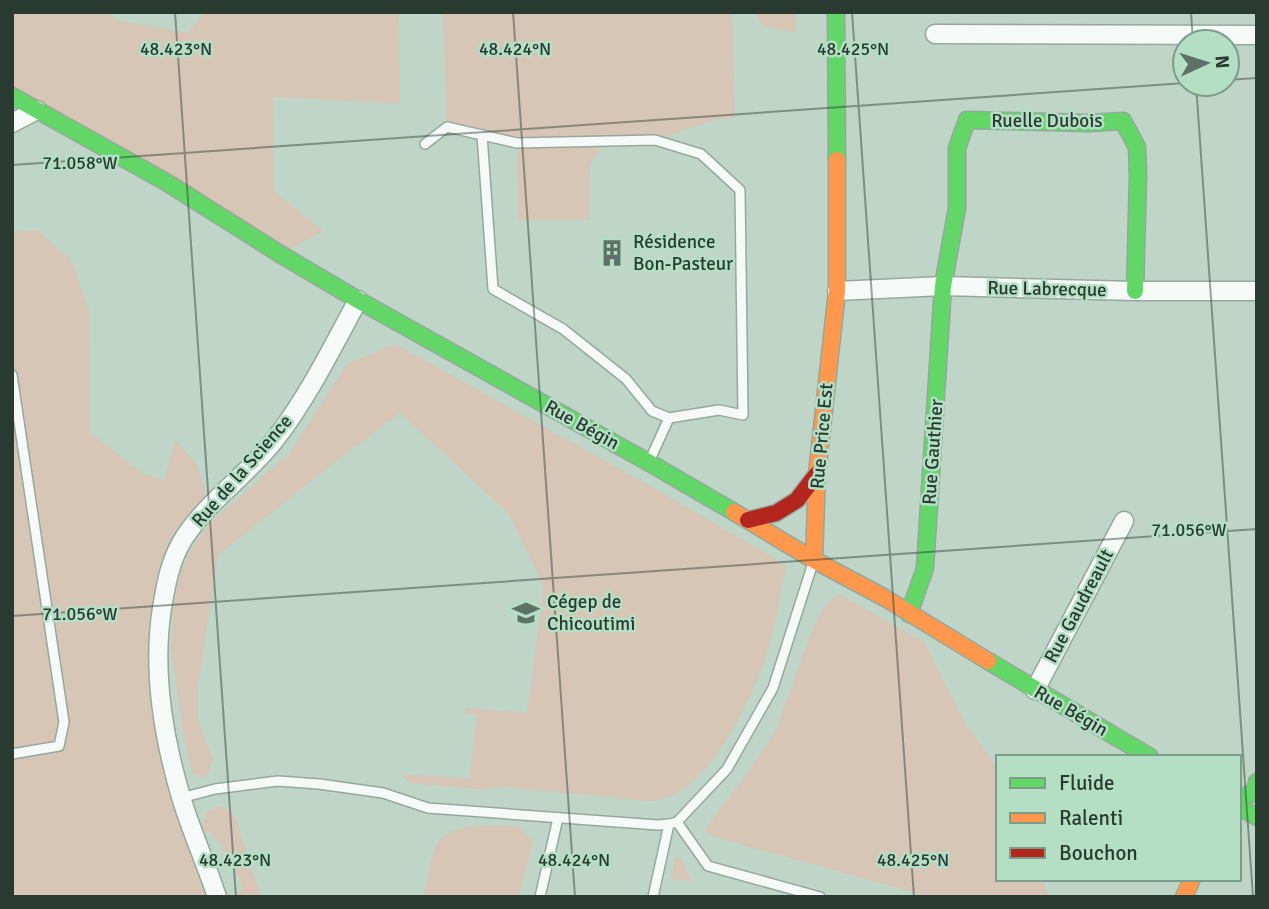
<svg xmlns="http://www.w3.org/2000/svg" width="1269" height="909" font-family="Signika,sans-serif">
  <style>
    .green { fill: #d7c5b6 }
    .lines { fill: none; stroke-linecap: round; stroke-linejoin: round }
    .lane-casing { stroke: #96a89d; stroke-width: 12 }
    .street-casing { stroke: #96a89d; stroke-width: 21 }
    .fast-casing { stroke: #96a89d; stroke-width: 19 }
    .slow-casing { stroke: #96a89d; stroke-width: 19 }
    .jam-casing { stroke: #96a89d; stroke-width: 19 }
    .lane { stroke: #f5f9f7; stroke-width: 9 }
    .street { stroke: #f5f9f7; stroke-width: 18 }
    .fast { stroke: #63d668; stroke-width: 16 }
    .slow { stroke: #ff974d; stroke-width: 16 }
    .jam { stroke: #b3261e; stroke-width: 16 }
    .ticks { fill: none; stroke: #293b31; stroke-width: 2; stroke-opacity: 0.45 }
    .labels { text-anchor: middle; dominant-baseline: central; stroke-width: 5; stroke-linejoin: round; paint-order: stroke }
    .street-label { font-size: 19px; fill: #293b31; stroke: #b4dfc5 }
    .poi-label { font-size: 19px; fill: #293b31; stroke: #b4dfc5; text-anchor: start }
    .ticks-label { font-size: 18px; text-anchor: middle; fill: #293b31; stroke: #b4dfc5; stroke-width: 5; stroke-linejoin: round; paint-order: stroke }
  </style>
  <rect width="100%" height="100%" fill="#bed5c7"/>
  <g class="green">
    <path d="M 12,12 L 108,12 L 116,20 L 188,33 L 205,12 L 399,12 L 400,103 L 273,97 L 274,191 L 323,231 L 280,254 L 12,96 Z"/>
    <path d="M 443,12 L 836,12 L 796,12 L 796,33 L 762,25 L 755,12 L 732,12 L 735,118 L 718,119 L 655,140 L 606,141 L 590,165 L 589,220 L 518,220 L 517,143 L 447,127 Z"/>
    <path d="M 37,230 L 71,260 L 89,310 L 90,433 L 144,474 L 164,480 L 175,440 L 197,464 L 205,491 L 207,509 L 167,574 L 165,735 L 217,897 L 12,897 L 12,232 Z"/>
    <path d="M 395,344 L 652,487 L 786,565 C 780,598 774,633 763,665 C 748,706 708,788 662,799 C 657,801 651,801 646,801 L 508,787 L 476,789 L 409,783 L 401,774 L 469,779 L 477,715 L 463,714 L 467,708 L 527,713 L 544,587 L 509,514 L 400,413 L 333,464 L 218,555 L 198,686 L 198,720 L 213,759 L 207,776 L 199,777 L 192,772 L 189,762 L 182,725 L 171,648 L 173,610 L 179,578 L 190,550 L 211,522 L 289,454 L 347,364 Z"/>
    <path d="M 839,594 L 924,642 L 965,723 L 998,769 L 998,879 L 1043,879 L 1049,897 L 925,897 L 909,891 L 715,837 L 704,831 L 746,775 L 776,730 L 811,633 L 823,608 Z"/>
    <path d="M 217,806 L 227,809 L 235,817 L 261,897 L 240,897 L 238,892 L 243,890 L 234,864 L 228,863 L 221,844 L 210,832 L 205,833 L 202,825 L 206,813 Z"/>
    <path d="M 518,826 L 533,840 L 519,897 L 424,897 C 427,883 431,856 437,844 C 450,821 495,827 518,826 Z"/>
    <path d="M 675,857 L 681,858 L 691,881 L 671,879 Z"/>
  </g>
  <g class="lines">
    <defs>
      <g id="lane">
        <path d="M 482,135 L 493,289 L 563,329 L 626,379 L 652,411 L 669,418"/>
        <path d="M 425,144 L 447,127 L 517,143 L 655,140 L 701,154 L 740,190 L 743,415 L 719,410 L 669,418 L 649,462"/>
        <path d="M 12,375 L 64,722 L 59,746 L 12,754"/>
        <path d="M 181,798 L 215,789 L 278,781 L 319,784 L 383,793 L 428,808 L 658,825 L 669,824"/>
        <path d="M 677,822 L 708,866 L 820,897"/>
        <path d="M 540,897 L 558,818"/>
        <path d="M 653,897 L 669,824 L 677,822 L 727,769 L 773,688 L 813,563"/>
      </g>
      <g id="street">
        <path d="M 935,34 L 1257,35"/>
        <path d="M 12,123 L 37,110"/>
        <path d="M 837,291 L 943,286 L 1135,291 L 1257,291"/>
        <path d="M 1035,690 L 1124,521"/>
        <path d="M 217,897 C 206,863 191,831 181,797 C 163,736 152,671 162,608 C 166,584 170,560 184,538 C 208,501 247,475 274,441 C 308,397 332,348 358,300"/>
      </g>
      <g id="fast">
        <path d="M 836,12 L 837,160"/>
        <path d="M 12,96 L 166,182 L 280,254 L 358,300 L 648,462 L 734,512"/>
        <path d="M 909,614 L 925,568 L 943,286 L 957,208 L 957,148 L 967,120 L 1090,123 L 1123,121 L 1137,147 L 1138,176 L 1135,291"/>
        <path d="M 988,661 L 1150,757"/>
        <path d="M 1239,799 L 1255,792 L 1257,782"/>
        <path d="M 1239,807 L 1257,817"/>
      </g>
      <g id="slow">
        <path d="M 734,512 L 814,560 L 885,598 L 988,661"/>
        <path d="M 814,560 L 817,474 L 837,291 L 837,160"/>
        <path d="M 1184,897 L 1192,879"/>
      </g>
      <path id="jam" d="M 748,520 L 776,513 L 797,500 L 817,474"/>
    </defs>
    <use href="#lane" class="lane-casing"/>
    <use href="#street" class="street-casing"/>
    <use href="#fast" class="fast-casing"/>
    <use href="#slow" class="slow-casing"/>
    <use href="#jam" class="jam-casing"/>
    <use href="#lane" class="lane"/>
    <use href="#street" class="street"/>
    <use href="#fast" class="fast"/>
    <use href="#slow" class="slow"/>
    <use href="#jam" class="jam"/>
  </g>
  <path class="ticks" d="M 175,12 L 236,897M 513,12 L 575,897M 852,12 L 914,897M 1191,12 L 1193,42M 1227,80 L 1257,78M 1196,84 L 1253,897M 12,165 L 1185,83M 12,616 L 1257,529"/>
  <defs>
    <symbol id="building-bare" viewBox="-9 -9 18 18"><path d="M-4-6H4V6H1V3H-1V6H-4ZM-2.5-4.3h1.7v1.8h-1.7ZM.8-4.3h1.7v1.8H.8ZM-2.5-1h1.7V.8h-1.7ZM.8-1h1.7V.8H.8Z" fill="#5d7166" stroke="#b4dfc5" stroke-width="2.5" paint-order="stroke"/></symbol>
    <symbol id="university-bare" viewBox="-9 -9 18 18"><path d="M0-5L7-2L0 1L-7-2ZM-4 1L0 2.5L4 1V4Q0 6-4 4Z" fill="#5d7166" stroke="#b4dfc5" stroke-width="2.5" paint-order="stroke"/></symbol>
  </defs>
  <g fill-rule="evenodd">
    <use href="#building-bare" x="593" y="234" width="38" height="38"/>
    <use href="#university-bare" x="507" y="594" width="38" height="38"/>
  </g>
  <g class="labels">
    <g class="street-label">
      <text x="1047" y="121">Ruelle Dubois</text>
      <text transform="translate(1047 289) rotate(1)">Rue Labrecque</text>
      <text transform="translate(582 425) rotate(29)">Rue Bégin</text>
      <text transform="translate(822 436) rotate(-85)">Rue Price Est</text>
      <text transform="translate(933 452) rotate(-86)">Rue Gauthier</text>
      <text transform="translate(242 471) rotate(-49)">Rue de la Science</text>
      <text transform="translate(1079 606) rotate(-62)">Rue Gaudreault</text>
      <text transform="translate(1071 711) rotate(30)">Rue Bégin</text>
    </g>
    <g class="poi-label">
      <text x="633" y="242">Résidence<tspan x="633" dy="22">Bon-Pasteur</tspan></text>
      <text x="547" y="602">Cégep de<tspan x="547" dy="22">Chicoutimi</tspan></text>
    </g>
  </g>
  <g class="ticks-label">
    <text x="176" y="55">48.423°N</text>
    <text x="515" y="55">48.424°N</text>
    <text x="853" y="55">48.425°N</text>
    <text x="80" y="169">71.058°W</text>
    <text x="1189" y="536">71.056°W</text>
    <text x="80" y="620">71.056°W</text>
    <text x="235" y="866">48.423°N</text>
    <text x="574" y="866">48.424°N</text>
    <text x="913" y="866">48.425°N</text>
  </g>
  <rect width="1269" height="909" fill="none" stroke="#293b31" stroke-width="28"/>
  <rect x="996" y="755" width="245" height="126" fill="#b4dfc5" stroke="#7c9d8a" stroke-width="2"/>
  <rect x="1010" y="778" width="35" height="10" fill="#63d668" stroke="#7c9d8a" stroke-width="2"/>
  <text x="1059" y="790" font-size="21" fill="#293b31">Fluide</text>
  <rect x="1010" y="813" width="35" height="10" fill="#ff974d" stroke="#7c9d8a" stroke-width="2"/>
  <text x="1059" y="825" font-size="21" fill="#293b31">Ralenti</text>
  <rect x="1010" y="848" width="35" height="10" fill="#b3261e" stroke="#7c9d8a" stroke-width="2"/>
  <text x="1059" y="860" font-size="21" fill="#293b31">Bouchon</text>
  <g transform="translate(1206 63) rotate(86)"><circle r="33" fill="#b4dfc5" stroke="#7c9d8a" stroke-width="2"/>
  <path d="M0-5L12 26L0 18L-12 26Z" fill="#5d7166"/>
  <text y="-10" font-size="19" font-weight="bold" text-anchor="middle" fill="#293b31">N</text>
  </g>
</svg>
